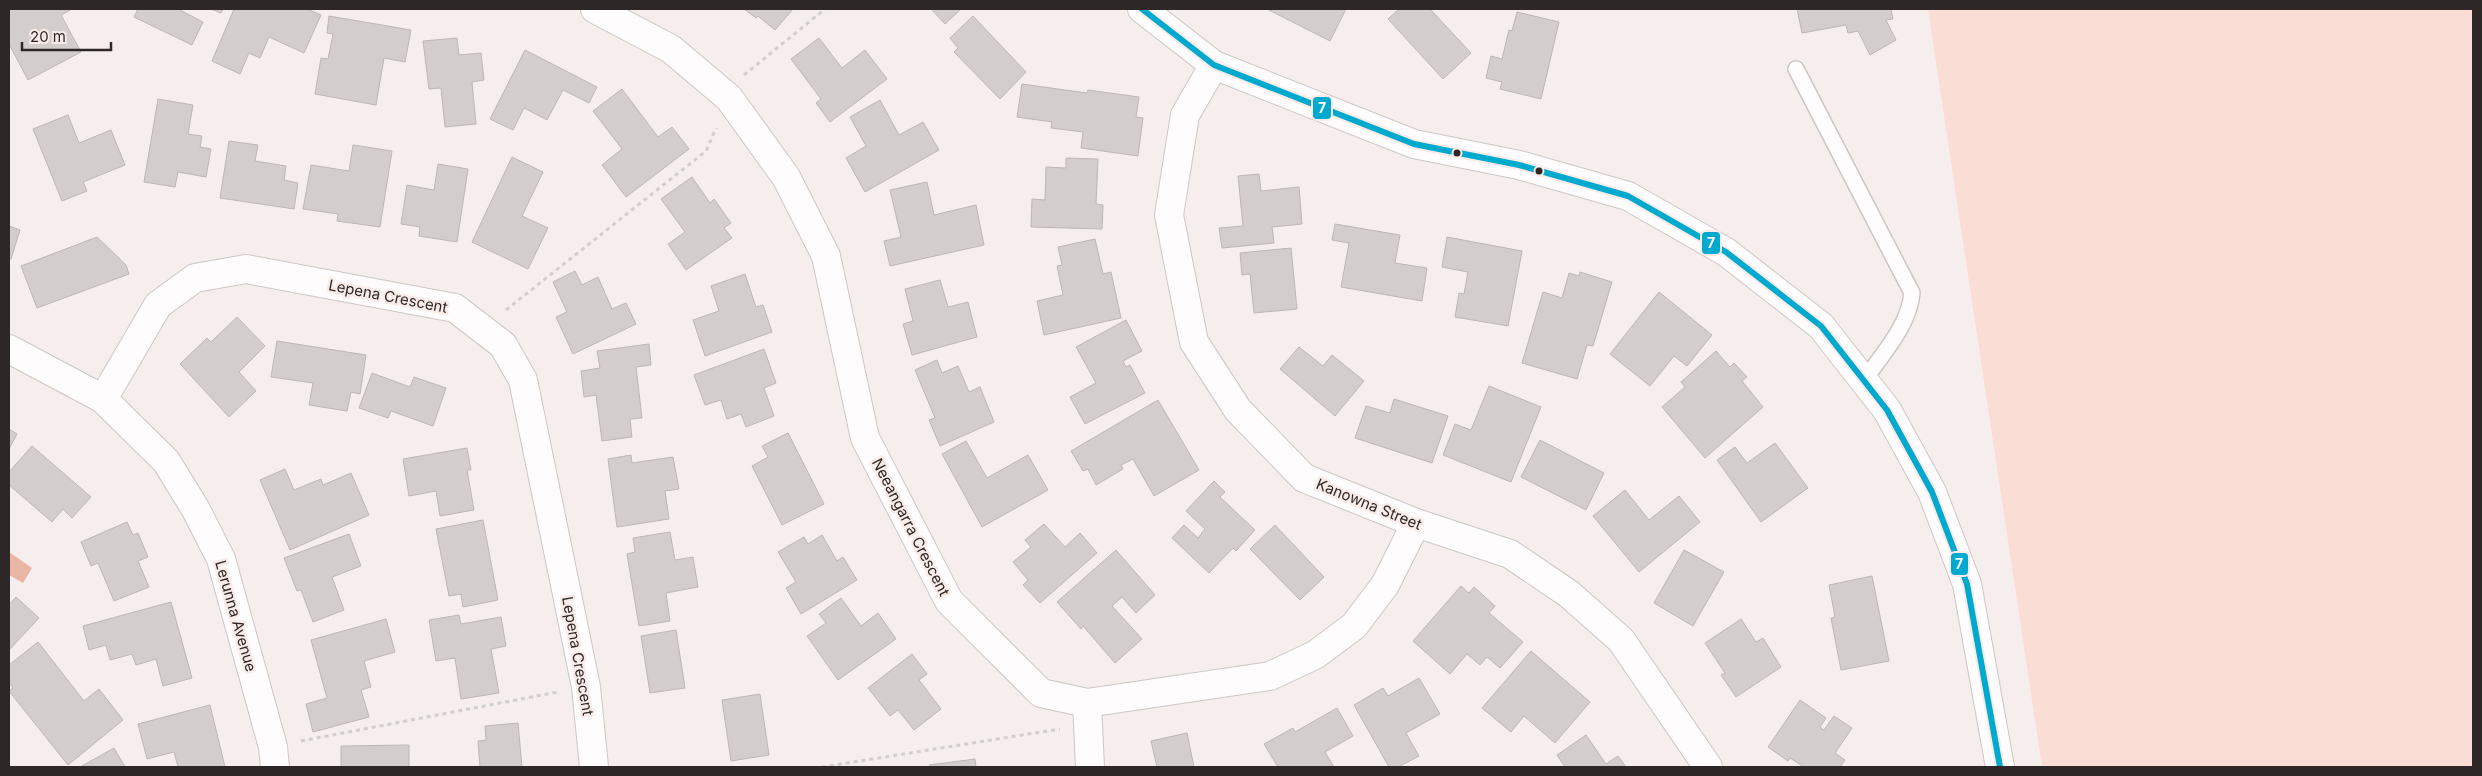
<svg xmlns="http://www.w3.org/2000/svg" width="2482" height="776" font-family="Inter,sans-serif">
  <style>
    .green { fill: #faded5 }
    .water { fill: #eab5a5 }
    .building { fill: #d3cecc; stroke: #bcb6b5 }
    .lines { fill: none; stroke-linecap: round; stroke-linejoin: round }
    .lane-casing { stroke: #ccc7c5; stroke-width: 18 }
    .street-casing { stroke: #ccc7c5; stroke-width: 30 }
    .path { stroke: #d1cece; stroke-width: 3; stroke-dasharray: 4 4; stroke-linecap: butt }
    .lane { stroke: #fefcfc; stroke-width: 15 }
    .street { stroke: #fefcfc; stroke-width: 28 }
    .bus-1-casing { stroke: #f9ece8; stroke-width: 10 }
    .bus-1 { stroke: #00a9ce; stroke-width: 6 }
    .bus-dot { fill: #2d2827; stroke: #f9ece8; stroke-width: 2 }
    .labels { text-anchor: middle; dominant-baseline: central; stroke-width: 5; stroke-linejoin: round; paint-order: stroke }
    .street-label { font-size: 15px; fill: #2d2827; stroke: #f9ece8 }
    .line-badge { stroke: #f9ece8; stroke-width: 2 }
    .badge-label { font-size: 14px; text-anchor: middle; font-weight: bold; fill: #fff }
  </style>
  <rect width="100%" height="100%" fill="#f5eeec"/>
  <path class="green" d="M 1928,9 L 2473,9 L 2473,767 L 2042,767 Z"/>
  <path class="water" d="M 9,552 L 32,568 L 23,583 L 9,575 Z"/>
  <g class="building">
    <path d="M 9,9 L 72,9 L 61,15 L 81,52 L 28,80 L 9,44 Z"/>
    <path d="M 138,9 L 178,9 L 203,22 L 192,45 L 134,17 Z"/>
    <path d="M 211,9 L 223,9 L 221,13 Z"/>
    <path d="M 234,9 L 307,9 L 321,15 L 304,53 L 269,37 L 260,58 L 249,53 L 240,74 L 212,61 Z"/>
    <path d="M 744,9 L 793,9 L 775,30 L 758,16 L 756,18 Z"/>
    <path d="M 931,9 L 961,9 L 945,24 Z"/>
    <path d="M 1267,9 L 1346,9 L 1330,41 Z"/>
    <path d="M 1399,9 L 1430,9 L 1471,53 L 1443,79 L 1388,19 Z"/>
    <path d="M 1797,9 L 1891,9 L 1893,19 L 1886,20 L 1896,40 L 1870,55 L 1858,31 L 1848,33 L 1846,25 L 1802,33 Z"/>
    <path d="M 1517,12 L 1559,22 L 1541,99 L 1500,89 L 1502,82 L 1486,78 L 1491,56 L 1502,59 L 1509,30 L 1512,31 Z"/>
    <path d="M 329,16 L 411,30 L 405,62 L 384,58 L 376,105 L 315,94 L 321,58 L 328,59 L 333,34 L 327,33 Z"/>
    <path d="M 973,16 L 1026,72 L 1000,99 L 954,52 L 958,48 L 950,38 Z"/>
    <path d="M 457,38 L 459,55 L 481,53 L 484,80 L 472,82 L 476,124 L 445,127 L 441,88 L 429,89 L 423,41 Z"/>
    <path d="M 819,38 L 842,68 L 865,50 L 887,79 L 830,122 L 816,103 L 821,99 L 791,59 Z"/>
    <path d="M 525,50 L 597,87 L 589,103 L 563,90 L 547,120 L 524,108 L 513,130 L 490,119 Z"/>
    <path d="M 1022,84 L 1087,93 L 1088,90 L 1139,97 L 1136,117 L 1143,118 L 1138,156 L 1081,148 L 1083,132 L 1051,128 L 1052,122 L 1017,117 Z"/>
    <path d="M 622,89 L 658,137 L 672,127 L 689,149 L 626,197 L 602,165 L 622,149 L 593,111 Z"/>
    <path d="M 158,99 L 193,105 L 188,134 L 202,136 L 200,147 L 211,149 L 206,177 L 178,172 L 175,187 L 144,182 Z"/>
    <path d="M 880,100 L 899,135 L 923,122 L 939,150 L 865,192 L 846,158 L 866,146 L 850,117 Z"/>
    <path d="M 68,115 L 79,143 L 111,130 L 125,165 L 83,182 L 87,191 L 62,201 L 33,129 Z"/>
    <path d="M 229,141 L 258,145 L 255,161 L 286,166 L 284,180 L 298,183 L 294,209 L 220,198 Z"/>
    <path d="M 353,145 L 392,151 L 380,227 L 337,221 L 338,214 L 303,209 L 311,165 L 349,171 Z"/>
    <path d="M 512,157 L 543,172 L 522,216 L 548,228 L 528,269 L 472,242 Z"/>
    <path d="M 1066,158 L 1098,159 L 1096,204 L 1103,205 L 1102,229 L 1031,227 L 1032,199 L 1045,200 L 1046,167 L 1066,168 Z"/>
    <path d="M 438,164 L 468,169 L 457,242 L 419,236 L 420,227 L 401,224 L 407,185 L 434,190 Z"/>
    <path d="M 1259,174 L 1261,191 L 1299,187 L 1302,224 L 1272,227 L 1274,243 L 1222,248 L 1219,228 L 1243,226 L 1238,176 Z"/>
    <path d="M 692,177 L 710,203 L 714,199 L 731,223 L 724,228 L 732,238 L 686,270 L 668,244 L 685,232 L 661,199 Z"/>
    <path d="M 927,182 L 934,215 L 976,205 L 984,245 L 890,266 L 884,241 L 901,237 L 890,190 Z"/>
    <path d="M 1335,224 L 1400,235 L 1395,263 L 1427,268 L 1422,301 L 1341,287 L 1349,243 L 1332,240 Z"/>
    <path d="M 9,226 L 20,230 L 11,259 L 9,259 Z"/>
    <path d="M 97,237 L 126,265 L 129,274 L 37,308 L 21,266 Z"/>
    <path d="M 1447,237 L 1522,251 L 1508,326 L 1455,317 L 1459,293 L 1464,294 L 1468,272 L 1442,267 Z"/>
    <path d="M 1095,239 L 1103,274 L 1111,272 L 1121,318 L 1044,335 L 1037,301 L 1063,295 L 1057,266 L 1062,265 L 1058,247 Z"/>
    <path d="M 1291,248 L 1297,309 L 1254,313 L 1250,274 L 1242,275 L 1240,253 Z"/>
    <path d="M 575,271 L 582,285 L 598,277 L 612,309 L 626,303 L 636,324 L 573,354 L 556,317 L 567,312 L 553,282 Z"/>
    <path d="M 1580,272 L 1612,282 L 1593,346 L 1587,345 L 1577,379 L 1522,363 L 1543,292 L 1562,298 L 1569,273 L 1579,276 Z"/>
    <path d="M 745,274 L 756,307 L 763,305 L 772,332 L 705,356 L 693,320 L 719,311 L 711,286 Z"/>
    <path d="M 940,280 L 948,307 L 968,302 L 977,337 L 912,355 L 903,324 L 913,321 L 905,289 Z"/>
    <path d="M 1659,292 L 1712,335 L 1687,366 L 1674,356 L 1650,386 L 1610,354 Z"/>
    <path d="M 237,317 L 265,346 L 239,372 L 256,391 L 229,417 L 180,364 L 207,338 L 211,342 Z"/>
    <path d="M 1126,320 L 1142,351 L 1123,361 L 1126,367 L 1130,365 L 1145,393 L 1085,424 L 1070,397 L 1096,383 L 1076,347 Z"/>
    <path d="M 277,341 L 366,355 L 360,394 L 351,392 L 347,411 L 309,405 L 313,383 L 271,377 Z"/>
    <path d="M 649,344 L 651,365 L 636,367 L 642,418 L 630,419 L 632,437 L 602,441 L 596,395 L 584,397 L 581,371 L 600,368 L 597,351 Z"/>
    <path d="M 1299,347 L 1323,366 L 1332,355 L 1364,381 L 1335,416 L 1280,369 Z"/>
    <path d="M 764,349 L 776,383 L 764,388 L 774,416 L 746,427 L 741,414 L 727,419 L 721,400 L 705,405 L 694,375 Z"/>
    <path d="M 1716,351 L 1730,367 L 1734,363 L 1747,377 L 1742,381 L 1763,407 L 1705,458 L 1662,407 L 1685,387 L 1681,382 Z"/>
    <path d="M 937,360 L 942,373 L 958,366 L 969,392 L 980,387 L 994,422 L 940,446 L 929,420 L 935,418 L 915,370 Z"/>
    <path d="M 372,373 L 410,387 L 414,377 L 446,388 L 433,426 L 391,411 L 388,418 L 359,408 Z"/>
    <path d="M 1489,386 L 1541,407 L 1511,482 L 1443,455 L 1455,424 L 1471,430 Z"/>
    <path d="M 1394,399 L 1448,416 L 1432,463 L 1355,438 L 1366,406 L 1390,413 Z"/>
    <path d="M 1158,400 L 1199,470 L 1154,496 L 1133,459 L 1121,465 L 1123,469 L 1096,485 L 1088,469 L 1083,471 L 1071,451 Z"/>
    <path d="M 9,429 L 17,434 L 9,449 Z"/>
    <path d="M 788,433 L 824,504 L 782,525 L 752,466 L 768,457 L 762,446 Z"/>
    <path d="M 1540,440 L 1604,473 L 1586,510 L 1521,477 Z"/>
    <path d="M 966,441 L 987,478 L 1028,455 L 1048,490 L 982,527 L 942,454 Z"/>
    <path d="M 1775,443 L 1808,488 L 1761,522 L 1717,460 L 1735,447 L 1747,463 Z"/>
    <path d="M 32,446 L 91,497 L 72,518 L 63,509 L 52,522 L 9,485 L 9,472 Z"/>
    <path d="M 467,448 L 471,470 L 467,470 L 474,510 L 440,516 L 436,491 L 409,496 L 403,459 Z"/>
    <path d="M 631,455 L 632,463 L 673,457 L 679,489 L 665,491 L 669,519 L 617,527 L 608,459 Z"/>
    <path d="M 285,469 L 294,490 L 321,479 L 323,485 L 351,473 L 369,515 L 290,550 L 260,480 Z"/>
    <path d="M 1214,481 L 1225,492 L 1220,497 L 1255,530 L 1236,551 L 1233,548 L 1209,573 L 1172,538 L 1184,525 L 1198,538 L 1205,529 L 1186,511 Z"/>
    <path d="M 1625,490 L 1649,520 L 1679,496 L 1700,522 L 1639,572 L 1593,516 Z"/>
    <path d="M 483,520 L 498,600 L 463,607 L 461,594 L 449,596 L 436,529 Z"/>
    <path d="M 127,522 L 133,535 L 138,533 L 148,557 L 138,561 L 149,587 L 114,601 L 98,563 L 91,566 L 81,542 Z"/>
    <path d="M 1044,524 L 1065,547 L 1080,533 L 1097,553 L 1040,603 L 1023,585 L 1028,580 L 1013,562 L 1031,547 L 1025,540 Z"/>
    <path d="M 1275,525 L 1324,577 L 1300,600 L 1250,549 Z"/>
    <path d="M 670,532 L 675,560 L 693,557 L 698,587 L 666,593 L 670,621 L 639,626 L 627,554 L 635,552 L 633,538 Z"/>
    <path d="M 349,534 L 361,566 L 332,577 L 344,610 L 313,622 L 301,590 L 297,591 L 284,558 Z"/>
    <path d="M 822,535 L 837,561 L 843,557 L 857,580 L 801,614 L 786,588 L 796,582 L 778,552 L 804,537 L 808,544 Z"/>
    <path d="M 1116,550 L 1155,595 L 1136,613 L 1122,597 L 1112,606 L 1142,639 L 1115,663 L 1083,626 L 1081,629 L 1057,602 Z"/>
    <path d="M 1684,550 L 1724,572 L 1693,626 L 1654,603 Z"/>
    <path d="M 1872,576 L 1889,661 L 1841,670 L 1831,618 L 1835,617 L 1829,585 Z"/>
    <path d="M 1461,586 L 1469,593 L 1474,587 L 1495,606 L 1489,613 L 1523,642 L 1500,668 L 1487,657 L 1480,665 L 1467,654 L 1450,674 L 1413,641 Z"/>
    <path d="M 16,597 L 39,618 L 9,650 L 9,605 Z"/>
    <path d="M 841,598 L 861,626 L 878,613 L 896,639 L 838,680 L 807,636 L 826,623 L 819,614 Z"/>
    <path d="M 171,602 L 192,678 L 163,686 L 156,659 L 136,665 L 132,654 L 110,660 L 106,645 L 89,650 L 83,626 Z"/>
    <path d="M 459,615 L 461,624 L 501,617 L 506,646 L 491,649 L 499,693 L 461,699 L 455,658 L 436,661 L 429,620 Z"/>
    <path d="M 386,619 L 395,652 L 364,661 L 371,687 L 361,690 L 369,717 L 313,732 L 306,704 L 327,698 L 311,640 Z"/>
    <path d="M 1741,619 L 1756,642 L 1763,638 L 1781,667 L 1736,697 L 1721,675 L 1725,673 L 1705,643 Z"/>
    <path d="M 676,630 L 685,688 L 650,693 L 641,636 Z"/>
    <path d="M 38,642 L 84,701 L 99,689 L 123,720 L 68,765 L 9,691 L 13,688 L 9,682 L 9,665 Z"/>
    <path d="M 1531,651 L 1590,702 L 1555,743 L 1524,716 L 1511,732 L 1482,708 Z"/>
    <path d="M 912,654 L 927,674 L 919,680 L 941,709 L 914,730 L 898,710 L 890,716 L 868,688 Z"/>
    <path d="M 1419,678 L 1440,714 L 1406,733 L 1419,756 L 1398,767 L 1389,767 L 1354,705 L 1383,688 L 1388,696 Z"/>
    <path d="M 760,694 L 769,755 L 731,761 L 722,700 Z"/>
    <path d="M 1800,700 L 1826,718 L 1820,727 L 1824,730 L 1834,716 L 1852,728 L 1835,753 L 1845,760 L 1840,767 L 1804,767 L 1790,758 L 1788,761 L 1768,747 Z"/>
    <path d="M 210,705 L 225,767 L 178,767 L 174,752 L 147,759 L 138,724 Z"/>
    <path d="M 1337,708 L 1353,736 L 1325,752 L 1334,767 L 1278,767 L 1264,744 L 1293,728 L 1295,732 Z"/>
    <path d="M 518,723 L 522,767 L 480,767 L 478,741 L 486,740 L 485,726 Z"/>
    <path d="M 1187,733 L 1194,767 L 1157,767 L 1151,741 Z"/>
    <path d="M 1586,735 L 1606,764 L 1618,756 L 1626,767 L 1565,767 L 1557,755 Z"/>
    <path d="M 409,745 L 409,767 L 341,767 L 341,746 Z"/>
    <path d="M 114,748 L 125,767 L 83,767 L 82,766 Z"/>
    <path d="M 975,759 L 976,767 L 930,767 L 929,765 Z"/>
  </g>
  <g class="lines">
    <defs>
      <path id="lane" d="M 1796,69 L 1912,293 C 1909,326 1882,354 1864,381"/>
      <g id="street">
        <path d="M 595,9 L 671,49 L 729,98 L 786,177 L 826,256 L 865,438 L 949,601 L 1041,693 L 1087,703 L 1270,676 L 1315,655 L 1354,626 L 1385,585 L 1416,523"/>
        <path d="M 1142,9 L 1214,65 L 1414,144 L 1519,165 L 1628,196 L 1726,252 L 1821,326 L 1887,410 L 1932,492 L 1967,584 L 2000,767"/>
        <path d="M 1214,65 L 1185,115 L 1169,215 L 1194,342 L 1238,410 L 1304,478 L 1416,523 L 1510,554 L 1569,594 L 1621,640 L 1708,767"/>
        <path d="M 9,349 L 103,399 L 166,461 L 195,508 L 221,559 L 273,747 L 275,767"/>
        <path d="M 103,399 L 158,305 L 195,278 L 246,269 L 455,308 L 503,345 L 523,380 L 586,687 L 594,767"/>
        <path d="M 1087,703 L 1090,767"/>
      </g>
    </defs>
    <use href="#lane" class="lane-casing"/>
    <use href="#street" class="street-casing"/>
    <g class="path">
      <path d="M 744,75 L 825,9"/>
      <path d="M 506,310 L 706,151 L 716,128"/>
      <path d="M 301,741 L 558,692"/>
      <path d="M 822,767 L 1060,729"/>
    </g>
    <use href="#lane" class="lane"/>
    <use href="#street" class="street"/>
    <defs>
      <path id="bus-1" d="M 1142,9 L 1214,65 L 1414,144 L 1519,165 L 1628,196 L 1726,252 L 1821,326 L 1887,410 L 1932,492 L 1967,584 L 2000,767"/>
    </defs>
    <use href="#bus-1" class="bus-1-casing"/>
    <use href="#bus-1" class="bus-1"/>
  </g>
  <g class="bus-dot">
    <circle cx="1457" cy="153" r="4.5"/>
    <circle cx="1539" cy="171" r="4.5"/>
  </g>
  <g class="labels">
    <g class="street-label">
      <text transform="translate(388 296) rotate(11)">Lepena Crescent</text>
      <text transform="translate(1369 504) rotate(22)">Kanowna Street</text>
      <text transform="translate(911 527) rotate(63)">Neeangarra Crescent</text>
      <text transform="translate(236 616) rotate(74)">Lerunna Avenue</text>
      <text transform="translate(578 656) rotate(80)">Lepena Crescent</text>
    </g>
  </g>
  <g class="line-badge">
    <rect x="1312" y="96" width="20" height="24" rx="5" fill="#00a9ce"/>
    <rect x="1701" y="231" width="20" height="24" rx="5" fill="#00a9ce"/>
    <rect x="1950" y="552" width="19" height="24" rx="5" fill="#00a9ce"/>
  </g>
  <g class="badge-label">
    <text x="1322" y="113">7</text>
    <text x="1711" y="248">7</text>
    <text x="1959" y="569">7</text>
  </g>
  <rect width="2482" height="776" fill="none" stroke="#2d2827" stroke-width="20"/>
  <path d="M22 42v8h89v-8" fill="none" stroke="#2d2827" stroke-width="2.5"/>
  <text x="30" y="42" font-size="15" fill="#2d2827" stroke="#f9ece8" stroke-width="4" paint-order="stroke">20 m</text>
</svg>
